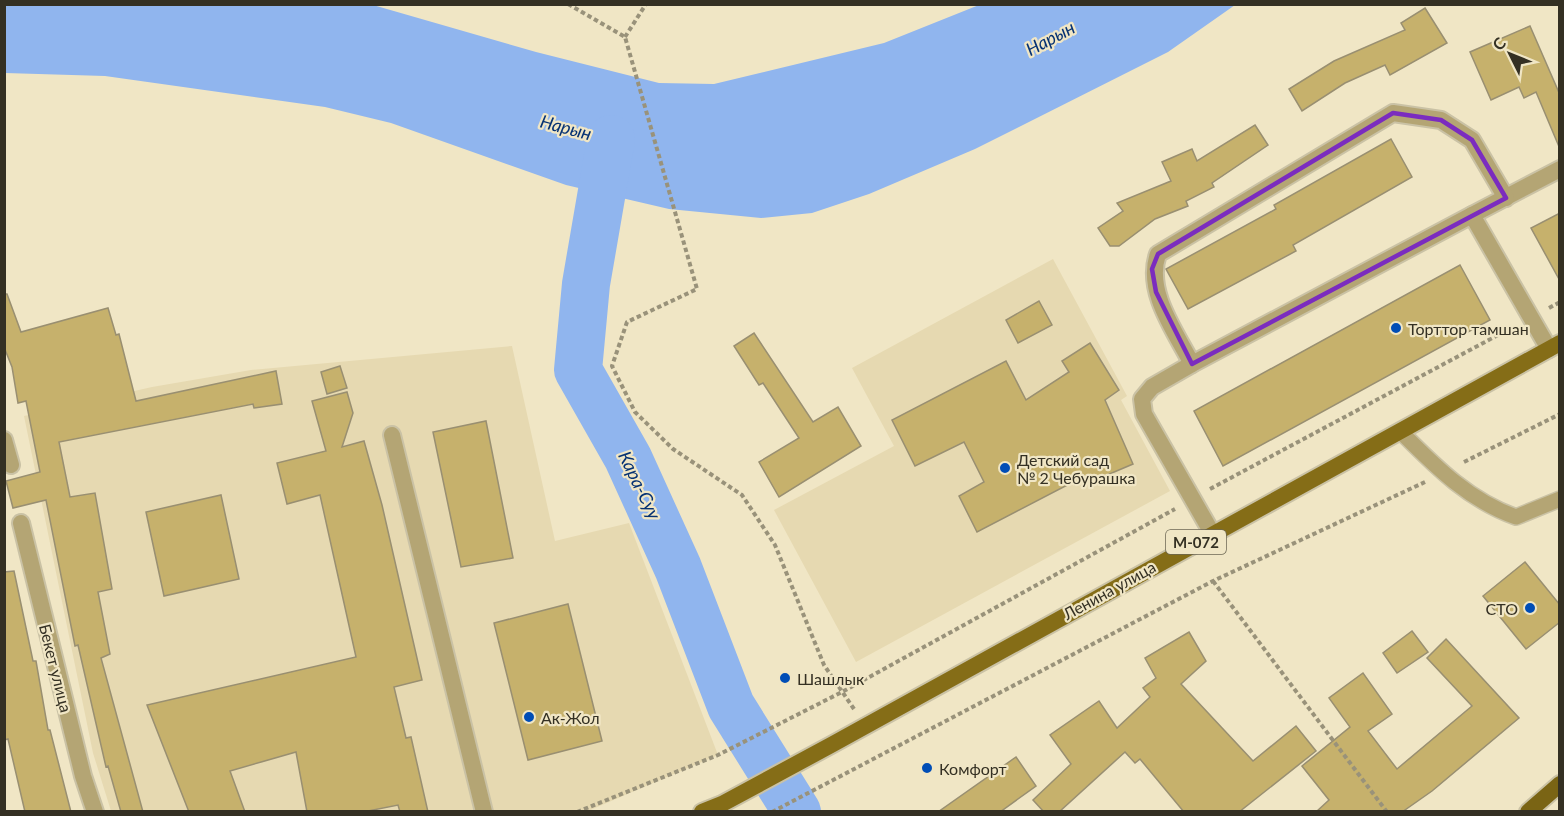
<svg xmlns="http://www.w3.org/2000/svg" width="1564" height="816" font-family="Lato,sans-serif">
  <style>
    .built { fill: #e6d9b1 }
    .water { fill: #90b5ee }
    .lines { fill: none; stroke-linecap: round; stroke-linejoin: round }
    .river { stroke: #90b5ee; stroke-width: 48 }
    .building { fill: #c6b16c; stroke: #998f71; stroke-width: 1.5 }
    .service-casing { stroke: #cac2a5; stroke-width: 18 }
    .minor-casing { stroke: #cac2a5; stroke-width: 20 }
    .primary-casing { stroke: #cac2a5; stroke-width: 20 }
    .trunk-casing { stroke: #cac2a5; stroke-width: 20 }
    .path { stroke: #99927a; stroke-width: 4; stroke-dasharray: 4.5 3; stroke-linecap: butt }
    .service { stroke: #b4a574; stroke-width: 15 }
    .minor { stroke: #b4a574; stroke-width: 16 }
    .primary { stroke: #856d17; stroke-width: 16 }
    .trunk { stroke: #7a6414; stroke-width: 16 }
    .marked { fill: none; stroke: #7b2cbf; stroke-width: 4.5; stroke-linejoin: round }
    .poi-dot { fill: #004db6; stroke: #f0e6c5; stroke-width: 2 }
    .labels { text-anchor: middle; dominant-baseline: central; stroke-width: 4.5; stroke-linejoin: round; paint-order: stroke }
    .shield { fill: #f0e6c5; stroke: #6c6754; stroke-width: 1.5 }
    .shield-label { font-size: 15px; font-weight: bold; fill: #343023 }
    .poi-label { font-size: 16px; fill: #343023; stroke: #f0e6c5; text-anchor: start }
    .street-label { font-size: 16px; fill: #343023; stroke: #f0e6c5 }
    .water-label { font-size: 18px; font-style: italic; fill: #063273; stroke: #f0e6c5 }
  </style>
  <rect width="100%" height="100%" fill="#f0e6c5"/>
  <g class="built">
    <path d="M 1053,259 L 1127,396 L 1121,400 L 1170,491 L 856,662 L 774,510 L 894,446 L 852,368 Z"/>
    <path d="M 512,346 L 555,541 L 629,523 L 718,755 L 588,811 L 111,811 L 93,753 L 24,416 L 152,387 L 251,370 Z"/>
  </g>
  <path class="water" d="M 4,5 L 373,5 L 536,52 L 659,83 L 714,84 L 884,43 L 979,5 L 1235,5 L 1168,52 L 975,149 L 869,194 L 812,213 L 761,218 L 669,209 L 566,185 L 391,123 L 325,107 L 105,76 L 5,73 Z"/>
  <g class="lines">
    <path class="river" d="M 611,139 L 586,284 L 578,370 L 628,458 L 678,568 L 731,706 L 797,812"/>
  </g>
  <g class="building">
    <path d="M 1425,8 L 1447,43 L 1390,75 L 1385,65 L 1345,83 L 1302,111 L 1289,89 L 1334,61 L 1405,30 L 1401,23 Z"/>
    <path d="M 1530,26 L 1560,95 L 1560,149 L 1536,92 L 1524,98 L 1519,87 L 1491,100 L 1470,52 Z"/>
    <path d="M 1255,125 L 1268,145 L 1212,183 L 1214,187 L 1186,201 L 1188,206 L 1155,219 L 1119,246 L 1110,246 L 1098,228 L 1123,211 L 1117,203 L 1171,181 L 1162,162 L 1192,149 L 1197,161 Z"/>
    <path d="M 1391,139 L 1412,177 L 1293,245 L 1296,251 L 1188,309 L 1166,269 L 1276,209 L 1274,205 Z"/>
    <path d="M 1560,213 L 1560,281 L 1531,228 Z"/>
    <path d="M 1460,265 L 1490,320 L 1223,466 L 1194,411 Z"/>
    <path d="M 4,294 L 7,294 L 21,332 L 108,308 L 116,335 L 119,334 L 136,401 L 276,371 L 282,404 L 254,408 L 253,404 L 59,442 L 70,497 L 95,493 L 112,589 L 98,592 L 110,654 L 101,658 L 143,812 L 121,812 L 108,766 L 106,767 L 78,645 L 75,646 L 46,500 L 13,508 L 6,481 L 40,472 L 26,401 L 18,403 L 12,367 L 4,347 Z"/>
    <path d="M 1039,301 L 1052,325 L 1018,343 L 1006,320 Z"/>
    <path d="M 754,333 L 813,422 L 838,407 L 861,446 L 779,497 L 759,462 L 799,438 L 763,383 L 759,385 L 734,346 Z"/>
    <path d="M 1090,343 L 1119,390 L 1105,400 L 1133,464 L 1093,481 L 1091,476 L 1075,485 L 1073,482 L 977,532 L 959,496 L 984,482 L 964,442 L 915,466 L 892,420 L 1006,361 L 1026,400 L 1069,372 L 1062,361 Z"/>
    <path d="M 340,366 L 347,388 L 327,394 L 321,372 Z"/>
    <path d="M 347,392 L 353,413 L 342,447 L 364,441 L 382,505 L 422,680 L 394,687 L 406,738 L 411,737 L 428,812 L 400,812 L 398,805 L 363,812 L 307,812 L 296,752 L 230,771 L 245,812 L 189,812 L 147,705 L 356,657 L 320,495 L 287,504 L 277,463 L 326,451 L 312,401 Z"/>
    <path d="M 486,421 L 513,558 L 461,567 L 433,432 Z"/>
    <path d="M 221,495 L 239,579 L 164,596 L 146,512 Z"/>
    <path d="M 1525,562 L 1560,605 L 1560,622 L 1526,649 L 1483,596 Z"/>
    <path d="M 14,571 L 33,661 L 36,661 L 48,730 L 50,730 L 71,812 L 25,812 L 8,739 L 4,740 L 4,572 Z"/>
    <path d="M 568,604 L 602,741 L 528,760 L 494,623 Z"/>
    <path d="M 1412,631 L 1428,652 L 1397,673 L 1383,653 Z"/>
    <path d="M 1189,632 L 1206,661 L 1181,684 L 1253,761 L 1296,726 L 1316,751 L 1239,812 L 1184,812 L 1140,759 L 1135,763 L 1125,752 L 1059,812 L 1044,812 L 1033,800 L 1071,764 L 1050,735 L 1099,701 L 1117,728 L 1150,697 L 1143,688 L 1156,678 L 1145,658 Z"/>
    <path d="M 1446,639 L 1519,718 L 1432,791 L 1402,812 L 1316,812 L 1329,800 L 1302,766 L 1350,727 L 1329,698 L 1363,673 L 1392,714 L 1368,731 L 1397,769 L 1472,706 L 1427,658 Z"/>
    <path d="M 1016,757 L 1036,786 L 1000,812 L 938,812 Z"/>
  </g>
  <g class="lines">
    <defs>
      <path id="service" d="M 1400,431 C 1435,466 1468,500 1516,517 L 1560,499"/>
      <g id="minor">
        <path d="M 1472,215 L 1560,169"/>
        <path d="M 1192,364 C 1175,331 1145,291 1158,254 L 1393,113 L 1441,120 L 1472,140 L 1506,198"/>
        <path d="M 392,435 L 484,812"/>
        <path d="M 4,440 L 11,465"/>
        <path d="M 21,523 L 83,776 L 95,812"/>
        <path d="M 1212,533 L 1144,414 L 1142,399 L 1152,387 L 1192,364 L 1472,215 L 1549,349"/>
      </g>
      <path id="primary" d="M 702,812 L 722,804 L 833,744 L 1560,343"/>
      <path id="trunk" d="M 1528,812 L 1560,784"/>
    </defs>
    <use href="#service" class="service-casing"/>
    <use href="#minor" class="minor-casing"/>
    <use href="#primary" class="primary-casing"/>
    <use href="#trunk" class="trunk-casing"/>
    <g class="path">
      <path d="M 568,4 L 625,37 L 697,289 L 627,322 L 612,366 L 635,412 L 673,449 L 742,495 L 775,545 L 824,665 L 854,709"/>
      <path d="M 625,37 L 646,4"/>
      <path d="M 1549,308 L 1560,302"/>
      <path d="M 1464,462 L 1560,414"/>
      <path d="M 1210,489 L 1513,327"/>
      <path d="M 1213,581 L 1387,812"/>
      <path d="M 577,812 L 718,755 L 842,692 L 1175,509"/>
      <path d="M 772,812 L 1213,581 L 1425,482"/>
    </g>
    <use href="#service" class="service"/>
    <use href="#minor" class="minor"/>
    <use href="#primary" class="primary"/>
    <use href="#trunk" class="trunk"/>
  </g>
  <path class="marked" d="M 1393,113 L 1441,120 L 1472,140 L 1506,198 L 1192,364 L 1156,292 L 1152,269 L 1158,254 Z"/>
  <g class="poi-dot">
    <circle cx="1396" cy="328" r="6"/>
    <circle cx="1005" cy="468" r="6"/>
    <circle cx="1530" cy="608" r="6"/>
    <circle cx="785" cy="678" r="6"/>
    <circle cx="529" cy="717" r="6"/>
    <circle cx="927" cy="768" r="6"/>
  </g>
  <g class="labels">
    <rect class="shield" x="1166" y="530" width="60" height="24" rx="4.5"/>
    <g class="shield-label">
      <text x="1196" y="542">М-072</text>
    </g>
    <g class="poi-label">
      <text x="1408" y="328">Торттор тамшан</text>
      <text x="1017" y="459">Детский сад<tspan x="1017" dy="18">№ 2 Чебурашка</tspan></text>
      <text x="1518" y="608" text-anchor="end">СТО</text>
      <text x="797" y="678">Шашлык</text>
      <text x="541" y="717">Ак-Жол</text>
      <text x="939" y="768">Комфорт</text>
    </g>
    <g class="street-label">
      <text transform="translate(1109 590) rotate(-29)">Ленина улица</text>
      <text transform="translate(56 668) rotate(76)">Бекет улица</text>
    </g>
    <g class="water-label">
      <text transform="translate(1050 38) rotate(-28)">Нарын</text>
      <text transform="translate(566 127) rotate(15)">Нарын</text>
      <text transform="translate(640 485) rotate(64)">Кара-Суу</text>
    </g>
  </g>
  <rect width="1564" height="816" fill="none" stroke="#343023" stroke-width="12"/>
  <g transform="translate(1510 54) rotate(313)" stroke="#f0e6c5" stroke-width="4.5" paint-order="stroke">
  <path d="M0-4.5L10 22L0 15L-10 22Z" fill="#343023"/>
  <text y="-9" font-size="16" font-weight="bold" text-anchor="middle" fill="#343023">С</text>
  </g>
</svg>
